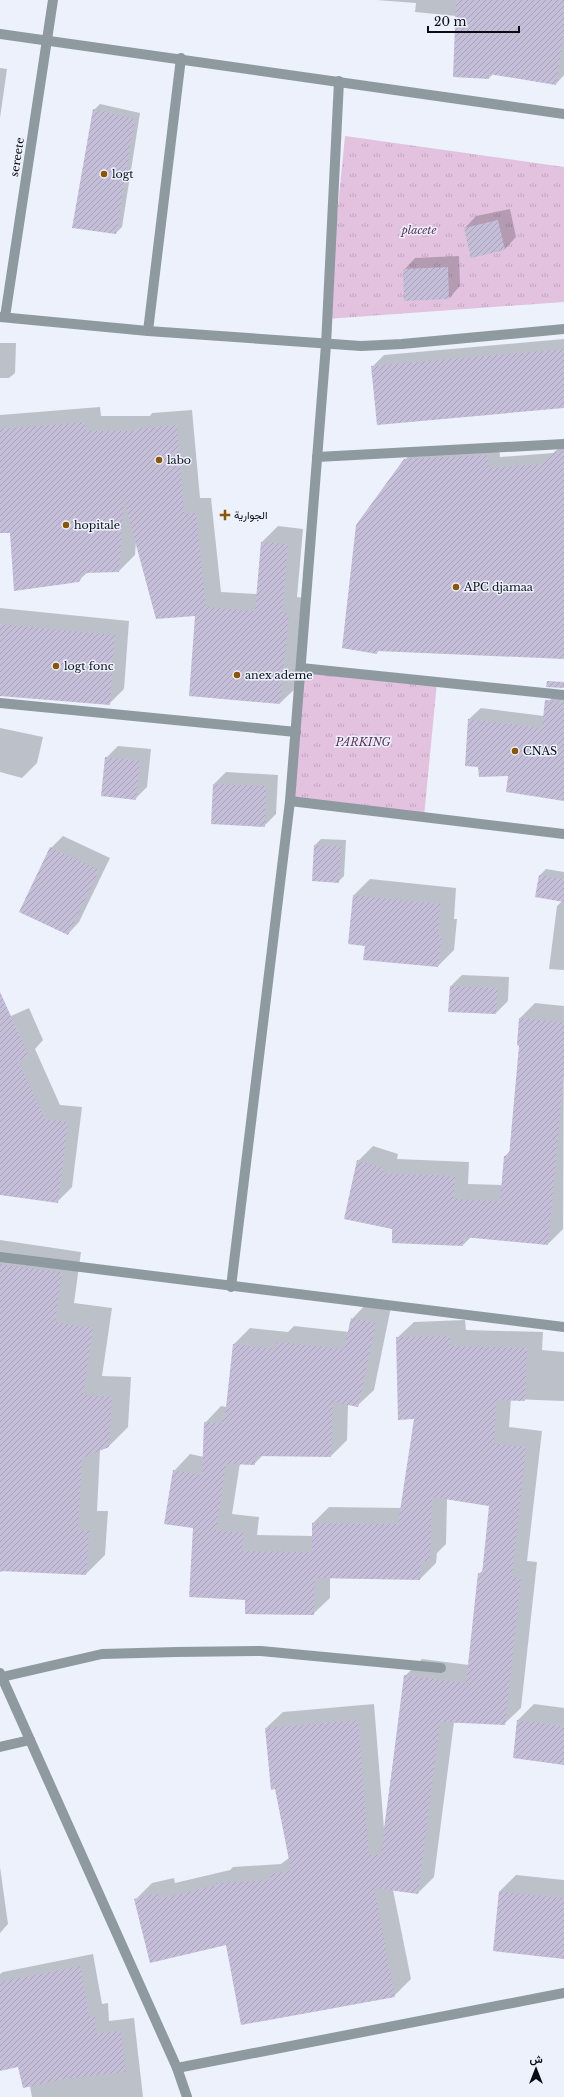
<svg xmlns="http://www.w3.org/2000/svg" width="564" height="2097" font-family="'Libre Baskerville',Vazirmatn,serif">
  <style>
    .grass { fill: url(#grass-tufts) }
    .shadow { fill: #0003 }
    .building { fill: url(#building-hatch) }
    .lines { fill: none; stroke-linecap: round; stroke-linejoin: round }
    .minor { stroke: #8e9aa0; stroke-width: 10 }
    .poi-dot { fill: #8b5504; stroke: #ecf1fc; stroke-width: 1.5 }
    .labels { text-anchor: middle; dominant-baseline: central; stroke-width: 3; stroke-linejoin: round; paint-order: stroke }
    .street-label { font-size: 11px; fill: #080c15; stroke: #ecf1fc }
    .poi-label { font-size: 11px; fill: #080c15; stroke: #ecf1fc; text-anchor: start }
    .park-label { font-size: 11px; font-style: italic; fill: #5c2d59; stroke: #ecf1fc }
  </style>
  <defs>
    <pattern id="grass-tufts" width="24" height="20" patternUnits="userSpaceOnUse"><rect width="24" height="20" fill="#e2c2df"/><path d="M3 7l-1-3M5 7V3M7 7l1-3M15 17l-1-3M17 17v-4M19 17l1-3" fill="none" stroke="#c0a6be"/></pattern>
    <pattern id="building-hatch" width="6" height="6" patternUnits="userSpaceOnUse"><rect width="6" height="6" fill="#c5bed9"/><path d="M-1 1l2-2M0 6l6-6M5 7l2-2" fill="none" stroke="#a8a2b9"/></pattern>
  </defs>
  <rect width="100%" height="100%" fill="#ecf1fc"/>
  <g class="grass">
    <path d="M 345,136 L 564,167 L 564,302 L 327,319 Z"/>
    <path d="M 302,671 L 437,682 L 424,817 L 294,798 Z"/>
  </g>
  <g class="shadow">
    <path d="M 376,0 L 564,0 L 564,75 L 556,84 L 493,74 L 489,78 L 456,16 L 415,12 L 416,3 Z"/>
    <path d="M 0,68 L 7,69 L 0,118 Z"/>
    <path d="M 100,104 L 140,113 L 122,227 L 116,233 L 94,110 Z"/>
    <path d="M 510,209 L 516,237 L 505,249 L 471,256 L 465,228 L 476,216 Z"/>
    <path d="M 459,256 L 460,286 L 449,298 L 404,270 L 415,258 Z"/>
    <path d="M 564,339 L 564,407 L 372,367 L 384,355 Z"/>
    <path d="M 0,343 L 16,343 L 15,373 L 9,378 L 0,378 Z"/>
    <path d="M 100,407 L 101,416 L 150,416 L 152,413 L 192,410 L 200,498 L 211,498 L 221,592 L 257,594 L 262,542 L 278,526 L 303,529 L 297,597 L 305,598 L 296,688 L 280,703 L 136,540 L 135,555 L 119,571 L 88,572 L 78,581 L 11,532 L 0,532 L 0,415 Z"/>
    <path d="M 499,444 L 500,457 L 553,453 L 564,444 L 564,658 L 379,650 L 377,653 L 343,648 L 405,460 L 416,448 Z"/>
    <path d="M 0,608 L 129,621 L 124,689 L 109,704 L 0,695 Z"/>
    <path d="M 557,693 L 564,694 L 564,800 L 509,775 L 469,719 L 481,708 L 544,716 L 545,705 Z"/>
    <path d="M 0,728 L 43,737 L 37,763 L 22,778 L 0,772 Z"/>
    <path d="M 118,746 L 151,749 L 147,787 L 135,799 L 106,758 Z"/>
    <path d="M 226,772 L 278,775 L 276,814 L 264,826 L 212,823 L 214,784 Z"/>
    <path d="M 63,836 L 110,858 L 79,922 L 68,934 L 20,912 L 51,848 Z"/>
    <path d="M 321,839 L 346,840 L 344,876 L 338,882 L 315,845 Z"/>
    <path d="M 546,869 L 564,872 L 564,970 L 549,969 L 557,906 L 562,901 L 540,875 Z"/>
    <path d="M 370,879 L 456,888 L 454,919 L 457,919 L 454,950 L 438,966 L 366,945 L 354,895 Z"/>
    <path d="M 462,975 L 509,977 L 508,1001 L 496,1013 L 451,986 Z"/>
    <path d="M 535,1003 L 564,1006 L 563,1229 L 548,1244 L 471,1237 L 463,1245 L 393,1228 L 358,1161 L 373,1146 L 398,1154 L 397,1159 L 469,1162 L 468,1184 L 502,1185 L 505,1156 L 510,1151 L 520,1045 L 520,1018 Z"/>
    <path d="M 29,1008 L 43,1040 L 35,1049 L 60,1105 L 82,1107 L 72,1187 L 57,1202 L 0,1194 L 0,1021 Z"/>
    <path d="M 0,1240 L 81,1252 L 74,1303 L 112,1308 L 102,1376 L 131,1377 L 128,1427 L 108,1447 L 100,1450 L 97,1511 L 108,1511 L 105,1555 L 86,1574 L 6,1570 L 0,1572 Z"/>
    <path d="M 368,1302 L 391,1307 L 374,1390 L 357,1406 L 348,1404 L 347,1440 L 331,1456 L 263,1455 L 254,1464 L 240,1463 L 232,1514 L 259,1517 L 257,1535 L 313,1536 L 313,1523 L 329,1507 L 401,1508 L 416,1418 L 397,1338 L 414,1322 L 465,1320 L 466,1330 L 543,1332 L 542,1350 L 564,1352 L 564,1401 L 511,1399 L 509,1427 L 542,1431 L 527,1561 L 537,1562 L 521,1708 L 504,1724 L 454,1722 L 434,1877 L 418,1893 L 393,1890 L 411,1979 L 394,1996 L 226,1944 L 136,1899 L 152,1883 L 174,1878 L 175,1883 L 230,1870 L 233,1867 L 281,1864 L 289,1858 L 266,1728 L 283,1712 L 374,1704 L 384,1829 L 405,1676 L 422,1659 L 469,1665 L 479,1574 L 483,1570 L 490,1505 L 447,1498 L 446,1544 L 437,1553 L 436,1563 L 420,1579 L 330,1578 L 330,1598 L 313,1614 L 246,1599 L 194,1528 L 174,1471 L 190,1454 L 204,1457 L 205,1423 L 221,1406 L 227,1407 L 234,1344 L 250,1328 L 288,1332 L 294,1326 L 349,1332 L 352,1319 Z"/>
    <path d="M 534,1704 L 564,1708 L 564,1764 L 514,1757 L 518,1720 Z"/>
    <path d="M 0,1867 L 8,1924 L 0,1933 Z"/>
    <path d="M 516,1875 L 564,1880 L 564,1958 L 500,1891 Z"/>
    <path d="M 93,1954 L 102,2004 L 108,2003 L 109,2021 L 134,2018 L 143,2097 L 32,2097 L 30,2086 L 19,2066 L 0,2070 L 0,1974 L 3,1972 Z"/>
  </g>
  <g class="building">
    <path d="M 456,0 L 564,0 L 564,32 L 556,85 L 489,74 L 489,79 L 453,77 Z"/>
    <path d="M 93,109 L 135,119 L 116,234 L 72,228 Z"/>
    <path d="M 498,220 L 505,250 L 471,258 L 464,228 Z"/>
    <path d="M 448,267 L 449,299 L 404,301 L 403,269 Z"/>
    <path d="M 564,349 L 564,408 L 377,425 L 371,366 Z"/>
    <path d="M 85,422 L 86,431 L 135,431 L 135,429 L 177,425 L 184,514 L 196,513 L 206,607 L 255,611 L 261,542 L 288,544 L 282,613 L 289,613 L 280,704 L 189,696 L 195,616 L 156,619 L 124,500 L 119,572 L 84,573 L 79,582 L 14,591 L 10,533 L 0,533 L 0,429 Z"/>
    <path d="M 557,451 L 564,451 L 564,659 L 377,651 L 377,654 L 342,648 L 356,525 L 404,459 L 488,455 L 489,468 L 541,464 Z"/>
    <path d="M 0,624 L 115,635 L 110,705 L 0,696 Z"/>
    <path d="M 547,681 L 564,682 L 564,688 L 546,687 Z"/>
    <path d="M 545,700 L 564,701 L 564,801 L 506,792 L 508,776 L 479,777 L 478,767 L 465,766 L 468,719 L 542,728 Z"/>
    <path d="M 105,757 L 140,761 L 136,800 L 101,796 Z"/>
    <path d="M 213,784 L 266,786 L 265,827 L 211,824 Z"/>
    <path d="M 314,845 L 341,846 L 339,883 L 312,881 Z"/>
    <path d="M 50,847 L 99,870 L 68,935 L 19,912 Z"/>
    <path d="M 539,875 L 564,879 L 564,902 L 535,897 Z"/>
    <path d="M 353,895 L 440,904 L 438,935 L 442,935 L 438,967 L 363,960 L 365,946 L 348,944 Z"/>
    <path d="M 450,986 L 498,988 L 496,1014 L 448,1012 Z"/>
    <path d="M 0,992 L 29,1056 L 18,1061 L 45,1119 L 68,1122 L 58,1203 L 0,1195 Z"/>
    <path d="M 519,1018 L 564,1022 L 564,1071 L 548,1245 L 463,1237 L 463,1246 L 392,1243 L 392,1229 L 344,1219 L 357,1160 L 383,1168 L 383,1173 L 455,1176 L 453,1199 L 500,1201 L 504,1156 L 509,1156 L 519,1046 L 517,1045 Z"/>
    <path d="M 0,1264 L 62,1272 L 55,1322 L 93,1328 L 83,1395 L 112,1397 L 109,1447 L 82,1458 L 78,1530 L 89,1531 L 86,1575 L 0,1571 Z"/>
    <path d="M 351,1318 L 376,1323 L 358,1407 L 333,1402 L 331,1457 L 255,1456 L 255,1465 L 226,1464 L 216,1530 L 244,1533 L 242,1551 L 312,1552 L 312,1523 L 398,1524 L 414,1419 L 398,1420 L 396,1337 L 450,1336 L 450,1346 L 527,1348 L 525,1401 L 496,1400 L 494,1443 L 526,1447 L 512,1577 L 521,1578 L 505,1725 L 440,1722 L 418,1894 L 374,1888 L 395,1997 L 241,2025 L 226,1945 L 150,1963 L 134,1899 L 158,1893 L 159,1899 L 216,1885 L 216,1883 L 271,1880 L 270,1874 L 291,1870 L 275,1789 L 271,1790 L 265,1728 L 358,1720 L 369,1855 L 381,1855 L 404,1675 L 466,1683 L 478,1573 L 482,1574 L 489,1506 L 432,1497 L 430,1561 L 421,1561 L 420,1580 L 315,1578 L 314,1615 L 245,1614 L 245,1600 L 189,1597 L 193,1528 L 164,1524 L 173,1470 L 202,1475 L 204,1422 L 222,1423 L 222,1416 L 225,1416 L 233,1344 L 276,1349 L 277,1342 L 344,1349 Z"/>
    <path d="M 517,1720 L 564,1726 L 564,1765 L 513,1758 Z"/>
    <path d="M 499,1891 L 564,1898 L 564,1959 L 493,1951 Z"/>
    <path d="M 80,1966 L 89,2016 L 95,2016 L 96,2033 L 121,2031 L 126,2072 L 64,2079 L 23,2088 L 18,2067 L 0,2071 L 0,1982 Z"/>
  </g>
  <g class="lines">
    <g class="minor">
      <path d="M 0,34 L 564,114"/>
      <path d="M 0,317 L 148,331 L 361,346 L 402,344 L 564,329"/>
      <path d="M 5,317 L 53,0"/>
      <path d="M 148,331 L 181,58"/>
      <path d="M 317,457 L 564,444"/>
      <path d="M 301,668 L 564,695"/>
      <path d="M 0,703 L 296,732"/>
      <path d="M 290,801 L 564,834"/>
      <path d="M 0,1257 L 564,1327"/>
      <path d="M 231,1287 L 290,801 L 326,345 L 339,81"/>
      <path d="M 0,1673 L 177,2068 L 187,2097"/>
      <path d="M 2,1677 L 102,1654 L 176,1652 L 261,1651 L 441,1668"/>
      <path d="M 0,1747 L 30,1740"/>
      <path d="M 177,2068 L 564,1993"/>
    </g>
  </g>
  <g class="poi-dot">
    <circle cx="104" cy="174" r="4"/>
    <circle cx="159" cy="460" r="4"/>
    <path d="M223 509h4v4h4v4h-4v4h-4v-4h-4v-4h4z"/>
    <circle cx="66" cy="525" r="4"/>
    <circle cx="456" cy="587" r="4"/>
    <circle cx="56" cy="666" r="4"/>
    <circle cx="237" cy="675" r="4"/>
    <circle cx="515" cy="751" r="4"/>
  </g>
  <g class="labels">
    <g class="street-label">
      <text transform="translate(17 157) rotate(-81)">sereete</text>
    </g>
    <g class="poi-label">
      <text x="112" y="174">logt</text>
      <text x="167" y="460">labo</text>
      <text x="234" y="515">الجوارية</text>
      <text x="74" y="525">hopitale</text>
      <text x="464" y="587">APC djamaa</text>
      <text x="64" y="666">logt fonc</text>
      <text x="245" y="675">anex ademe</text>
      <text x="523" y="751">CNAS</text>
    </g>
    <g class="park-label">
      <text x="419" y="230">placete</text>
      <text x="363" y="742">PARKING</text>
    </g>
  </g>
  <g transform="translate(536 2069)" stroke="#ecf1fc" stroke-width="3" paint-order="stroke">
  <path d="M0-3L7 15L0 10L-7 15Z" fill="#080c15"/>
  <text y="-6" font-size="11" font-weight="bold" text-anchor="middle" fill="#080c15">ش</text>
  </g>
  <path d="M428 26v6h91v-6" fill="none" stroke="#080c15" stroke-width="2"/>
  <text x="434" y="26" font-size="12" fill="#080c15" stroke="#ecf1fc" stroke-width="3" paint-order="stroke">20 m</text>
</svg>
